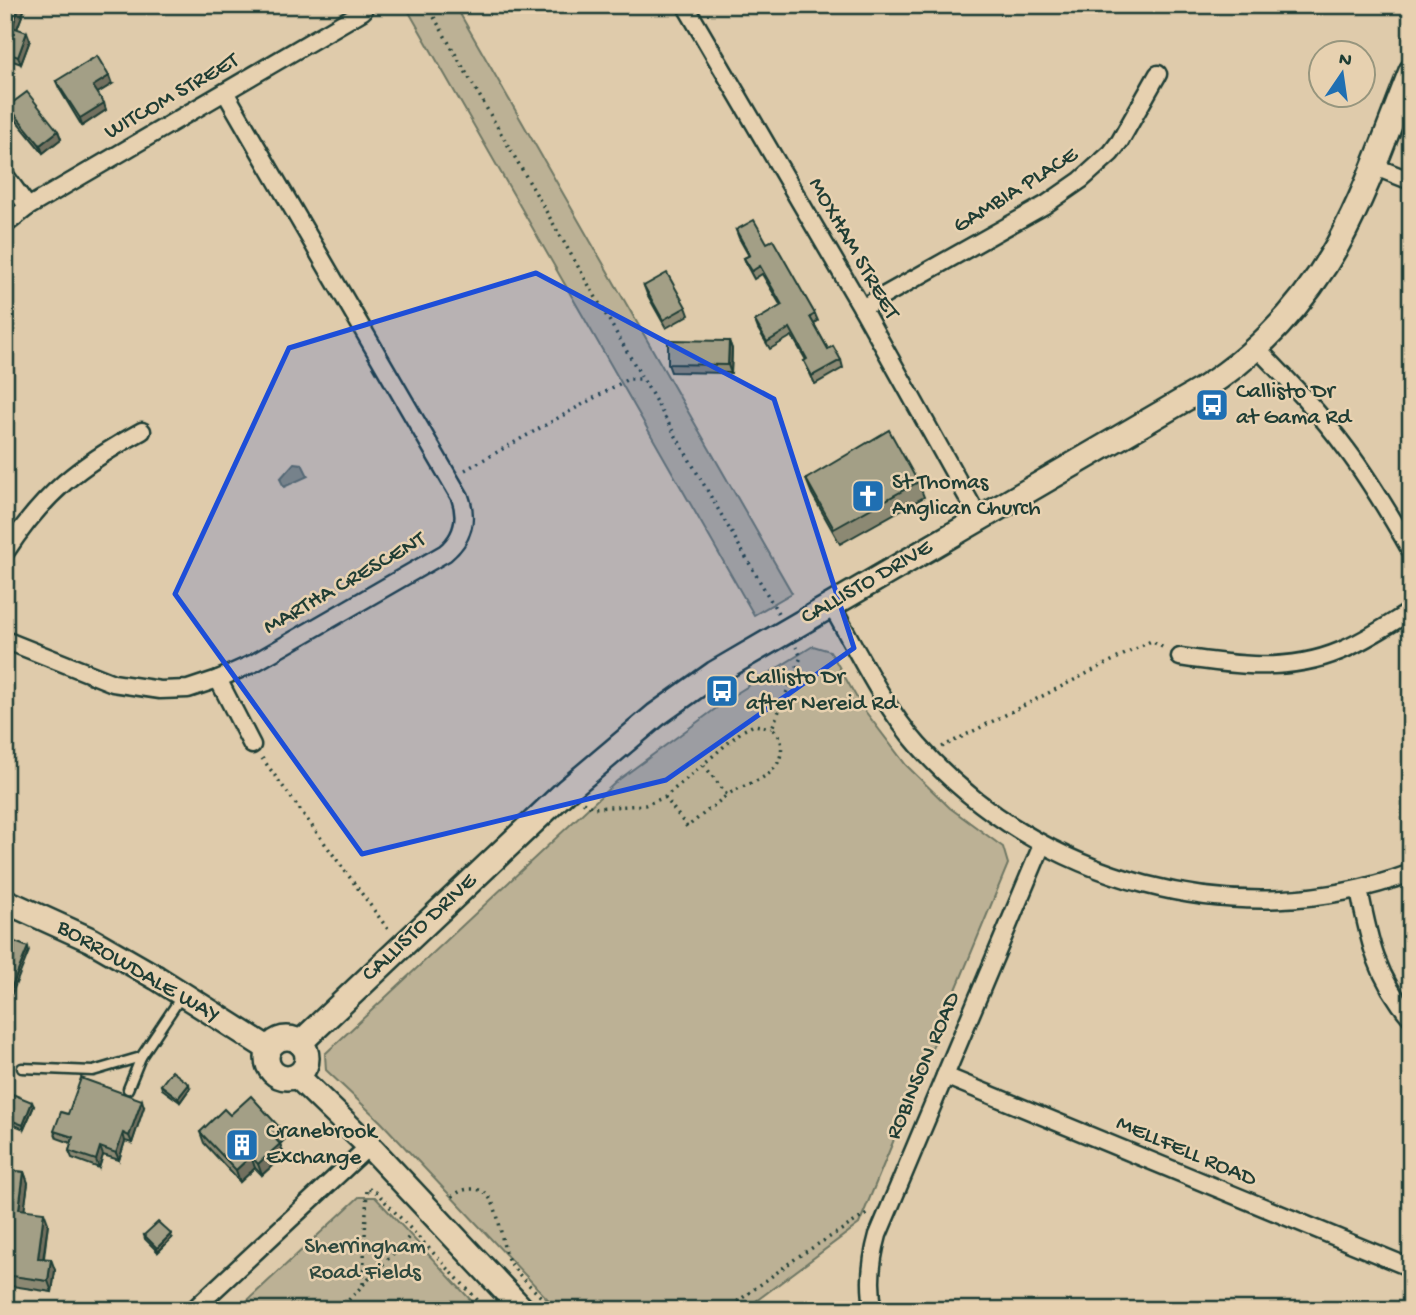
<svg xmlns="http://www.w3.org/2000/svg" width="1416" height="1315" font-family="'Gochi Hand',sans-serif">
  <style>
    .green { fill: #bcb195; stroke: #6e7764; stroke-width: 2 }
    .water { fill: #8d8f79; stroke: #616e5d; stroke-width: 2 }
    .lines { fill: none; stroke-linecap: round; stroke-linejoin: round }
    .lane-casing { stroke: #1f3d34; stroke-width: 13 }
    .street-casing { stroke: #1f3d34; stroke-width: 21 }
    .secondary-casing { stroke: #1f3d34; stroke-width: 28 }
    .path { stroke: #1f3d34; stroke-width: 3.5; stroke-dasharray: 2 5; stroke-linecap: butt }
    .lane { stroke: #e7d1b0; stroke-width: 8 }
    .street { stroke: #e7d1b0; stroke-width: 16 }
    .secondary { stroke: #e7d1b0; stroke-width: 23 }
    .wall { fill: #8c8973; stroke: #1f3d34; stroke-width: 2 }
    .shaded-wall { fill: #726f5e; stroke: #1f3d34; stroke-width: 2 }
    .building { fill: #a39f86; stroke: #1f3d34; stroke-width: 2 }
    .marked { fill: #1d4ed8; fill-opacity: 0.2; stroke: #1d4ed8; stroke-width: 5; stroke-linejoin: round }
    .labels { text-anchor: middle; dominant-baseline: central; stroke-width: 5; stroke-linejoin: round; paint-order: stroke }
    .street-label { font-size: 23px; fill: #1f3d34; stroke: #e7d1b0 }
    .poi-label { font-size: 23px; fill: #1f3d34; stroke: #e7d1b0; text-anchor: start }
    .park-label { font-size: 23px; fill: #2f493e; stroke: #e7d1b0 }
  </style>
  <rect width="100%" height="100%" fill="#dfcbab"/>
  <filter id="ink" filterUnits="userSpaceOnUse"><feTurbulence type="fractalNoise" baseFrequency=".0143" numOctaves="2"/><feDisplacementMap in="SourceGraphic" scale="14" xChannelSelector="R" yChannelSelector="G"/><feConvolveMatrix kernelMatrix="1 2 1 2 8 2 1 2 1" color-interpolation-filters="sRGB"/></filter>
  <g filter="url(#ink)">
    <g class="green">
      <path d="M 405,5 L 455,5 L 792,593 L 754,615 Z"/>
      <path d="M 813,646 L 830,651 L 862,707 L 906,765 L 950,808 L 1003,847 L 1008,864 L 859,1224 L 744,1310 L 558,1310 L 381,1122 L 326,1070 L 325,1054 L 617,781 L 737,693 Z"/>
      <path d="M 359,1197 L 375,1197 L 480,1310 L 237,1310 Z"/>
    </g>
    <path class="water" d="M 294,463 L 302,464 L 308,476 L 284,487 L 280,479 Z"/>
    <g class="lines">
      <defs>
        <g id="lane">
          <path d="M 22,1068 L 93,1071 L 141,1057 L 181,997"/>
          <path d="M 128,1089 L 141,1057"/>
        </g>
        <g id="street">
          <path d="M 685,5 L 862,308 L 979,518"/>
          <path d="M 1373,166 L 1411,181"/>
          <path d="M 5,175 L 28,207"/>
          <path d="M 5,225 L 28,207 L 363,11"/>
          <path d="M 862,308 L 1045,205 L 1081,180 L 1111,153 L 1120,141 L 1158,74"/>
          <path d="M 1257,348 C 1289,381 1320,413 1347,450 C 1371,482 1391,516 1411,551"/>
          <path d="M 5,553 C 44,493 80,465 142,431"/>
          <path d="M 831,605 C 858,652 882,704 918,745 C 1038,882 1239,937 1411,873"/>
          <path d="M 5,640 L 113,683 L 160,690 L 188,689 L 218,679 L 254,663 L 445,553 C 463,538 468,519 460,497 L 225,92"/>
          <path d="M 1180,657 C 1233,665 1288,673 1340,651 C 1365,641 1388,625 1411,611"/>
          <path d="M 218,679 L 252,745"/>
          <path d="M 1359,889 C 1369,940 1376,977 1411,1018"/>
          <path d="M 945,1076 L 1411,1268"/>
          <path d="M 193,1310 L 369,1146"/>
          <path d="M 874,1310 C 868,1284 871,1260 878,1235 L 1042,845"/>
        </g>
        <g id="secondary">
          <path d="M 5,901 L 91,940 L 157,978 L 269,1049"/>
          <circle cx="287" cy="1058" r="20"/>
          <path d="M 300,1043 L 566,791 L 656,715 L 715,673 L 1201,390 C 1258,354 1305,303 1338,244 C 1368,189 1388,128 1411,71"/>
          <path d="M 297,1076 L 369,1146 L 523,1310"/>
        </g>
      </defs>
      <use href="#lane" class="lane-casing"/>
      <use href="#street" class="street-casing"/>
      <use href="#secondary" class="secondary-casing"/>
      <g class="path">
        <path d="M 427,5 L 778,613"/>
        <path d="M 378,9 L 399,5"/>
        <path d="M 465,470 L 628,379 L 642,379"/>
        <path d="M 942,747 L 1151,641 L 1166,649"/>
        <path d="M 262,758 L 390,932"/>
        <path d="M 704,765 L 727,795 C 746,782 777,780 781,753 C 783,742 780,735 772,728 L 801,657 L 796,647"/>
        <path d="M 665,797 L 687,827 L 727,795"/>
        <path d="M 583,802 L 593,808 L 645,805 L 665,797 L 742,731 L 754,725 L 772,728"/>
        <path d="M 452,1197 C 458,1192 463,1189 472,1189 C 502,1188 498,1241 509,1261 C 517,1275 542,1297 554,1310"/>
        <path d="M 363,1284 L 367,1188 L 376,1192 L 487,1310"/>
        <path d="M 346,1302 L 351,1310"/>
        <path d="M 339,1310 L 410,1236"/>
        <path d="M 726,1310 L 799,1256 L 867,1214"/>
      </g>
      <use href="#lane" class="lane"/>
      <use href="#street" class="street"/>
      <use href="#secondary" class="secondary"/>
    </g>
    <g class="wall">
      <path d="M 5,5 L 26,5 L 17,29 L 30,40 L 21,64 L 5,58 Z"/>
      <path d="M 56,81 L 112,84 L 97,93 L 106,110 L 82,126 L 59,88 Z"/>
      <path d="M 8,106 L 58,131 L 61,139 L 43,153 L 11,114 Z"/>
      <path d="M 736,230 L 767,243 L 815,314 L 818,321 L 814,324 L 828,349 L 841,360 L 843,368 L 815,384 L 804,361 L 806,360 L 792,336 L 770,349 L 758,329 L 755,321 L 781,306 L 762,274 L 754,279 L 747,266 L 744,258 L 749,256 L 739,238 Z"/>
      <path d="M 644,286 L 686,307 L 689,315 L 666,328 L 647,294 Z"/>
      <path d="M 729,341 L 732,349 L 731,373 L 671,372 L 668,364 Z"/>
      <path d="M 806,479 L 918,482 L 924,497 L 840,544 L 812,494 Z"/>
      <path d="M 161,1085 L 190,1088 L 180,1102 L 162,1089 Z"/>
      <path d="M 5,1091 L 34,1106 L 24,1129 L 5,1121 Z"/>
      <path d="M 144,1107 L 132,1143 L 125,1141 L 119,1160 L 103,1155 L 99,1168 L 72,1158 L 69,1151 L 71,1143 L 57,1138 L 54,1131 L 68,1114 Z"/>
      <path d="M 230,1115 L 285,1139 L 280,1144 L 284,1155 L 262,1175 L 255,1168 L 240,1182 L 204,1143 L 200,1132 Z"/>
      <path d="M 5,1170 L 24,1172 L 28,1183 L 24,1209 L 48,1223 L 44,1258 L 55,1270 L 52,1292 L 5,1285 Z"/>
      <path d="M 144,1235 L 172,1238 L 158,1252 L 145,1239 Z"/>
    </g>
    <g class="shaded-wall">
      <path d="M 20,5 L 26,5 L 15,34 L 12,27 Z"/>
      <path d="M 107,5 L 119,5 L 110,12 Z"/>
      <path d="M 27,32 L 30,40 L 21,64 L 18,57 Z"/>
      <path d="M 109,76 L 112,84 L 96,94 L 93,86 Z"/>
      <path d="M 104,103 L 106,110 L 82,126 L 80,118 Z"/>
      <path d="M 58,131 L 61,139 L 43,153 L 40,145 Z"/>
      <path d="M 729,341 L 732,349 L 731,373 L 728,365 Z"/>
      <path d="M 28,947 L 29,951 L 5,1011 L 5,1003 Z"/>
      <path d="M 189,1084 L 190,1088 L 180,1102 L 178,1098 Z"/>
      <path d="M 142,1100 L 144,1107 L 132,1143 L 129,1136 Z"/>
      <path d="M 32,1102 L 34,1106 L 24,1129 L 23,1125 Z"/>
      <path d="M 280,1128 L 285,1139 L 280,1144 L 284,1155 L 262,1175 L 258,1164 L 272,1135 Z"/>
      <path d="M 123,1133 L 125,1141 L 119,1160 L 116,1153 Z"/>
      <path d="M 100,1147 L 103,1155 L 99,1168 L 96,1160 Z"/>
      <path d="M 251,1156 L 255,1168 L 240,1182 L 236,1170 Z"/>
      <path d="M 24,1172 L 28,1183 L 23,1220 L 19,1209 Z"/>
      <path d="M 44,1212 L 48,1223 L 42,1268 L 38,1258 Z"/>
      <path d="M 171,1234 L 172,1238 L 158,1252 L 157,1248 Z"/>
      <path d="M 51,1259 L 55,1270 L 52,1292 L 48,1281 Z"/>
    </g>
    <g class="building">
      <path d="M 5,5 L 20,5 L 12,27 L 27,32 L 18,57 L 5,52 Z"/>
      <path d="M 97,56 L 109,76 L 93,86 L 104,103 L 80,118 L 56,81 Z"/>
      <path d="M 27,92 L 58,131 L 40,145 L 8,106 Z"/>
      <path d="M 754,220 L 767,243 L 773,240 L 815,314 L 810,317 L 828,349 L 833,346 L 841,360 L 812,376 L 804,361 L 807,359 L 790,328 L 767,342 L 755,321 L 782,305 L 760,266 L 752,271 L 744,258 L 750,255 L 736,230 Z"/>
      <path d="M 667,273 L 686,307 L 663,320 L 644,286 Z"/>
      <path d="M 668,340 L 729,341 L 728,365 L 668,364 Z"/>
      <path d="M 889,430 L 918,482 L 834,529 L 806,479 Z"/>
      <path d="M 5,938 L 28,947 L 5,1003 Z"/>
      <path d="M 172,1071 L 189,1084 L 178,1098 L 161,1085 Z"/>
      <path d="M 81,1078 L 142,1100 L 129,1136 L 123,1133 L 116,1153 L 100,1147 L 96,1160 L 69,1151 L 73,1137 L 54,1131 L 61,1112 L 68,1114 Z"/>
      <path d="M 5,1091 L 32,1102 L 23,1125 L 5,1118 Z"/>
      <path d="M 251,1096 L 280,1128 L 272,1135 L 280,1144 L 258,1164 L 251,1156 L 236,1170 L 200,1132 L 224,1109 L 230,1115 Z"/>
      <path d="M 5,1170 L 24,1172 L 19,1209 L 44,1212 L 38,1258 L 51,1259 L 48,1281 L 5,1275 Z"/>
      <path d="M 158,1222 L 171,1234 L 157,1248 L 144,1235 Z"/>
    </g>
  </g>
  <path class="marked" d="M 536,273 L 774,399 L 854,648 L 666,780 L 362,854 L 175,594 L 289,348 Z"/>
  <defs>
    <symbol id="bus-square" viewBox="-11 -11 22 22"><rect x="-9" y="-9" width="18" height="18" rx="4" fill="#1f6fb2" stroke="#e7d1b0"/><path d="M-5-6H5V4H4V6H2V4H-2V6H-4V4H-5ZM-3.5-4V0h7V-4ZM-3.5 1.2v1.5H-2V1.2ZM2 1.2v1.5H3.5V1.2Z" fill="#fff"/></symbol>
    <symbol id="church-square" viewBox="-11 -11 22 22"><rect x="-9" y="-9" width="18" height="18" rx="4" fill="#1f6fb2" stroke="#e7d1b0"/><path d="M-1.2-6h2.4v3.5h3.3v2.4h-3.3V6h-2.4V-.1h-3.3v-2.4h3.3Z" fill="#fff"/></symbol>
    <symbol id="building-square" viewBox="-11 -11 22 22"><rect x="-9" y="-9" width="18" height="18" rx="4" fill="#1f6fb2" stroke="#e7d1b0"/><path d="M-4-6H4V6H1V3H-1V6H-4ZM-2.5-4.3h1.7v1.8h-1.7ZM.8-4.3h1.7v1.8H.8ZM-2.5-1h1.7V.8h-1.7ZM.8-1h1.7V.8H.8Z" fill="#fff"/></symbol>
  </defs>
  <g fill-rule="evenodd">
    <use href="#bus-square" x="1193" y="386" width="38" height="38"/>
    <use href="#church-square" x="849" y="477" width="38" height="38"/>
    <use href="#bus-square" x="703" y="672" width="38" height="38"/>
    <use href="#building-square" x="223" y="1126" width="38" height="38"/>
  </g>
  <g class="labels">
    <g class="street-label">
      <text transform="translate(172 97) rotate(-30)">WITCOM STREET</text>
      <text transform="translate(1016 191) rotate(-32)">GAMBIA PLACE</text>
      <text transform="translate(853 249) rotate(60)">MOXHAM STREET</text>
      <text transform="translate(867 583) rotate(-30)">CALLISTO DRIVE</text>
      <text transform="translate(345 584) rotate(-30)">MARTHA CRESCENT</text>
      <text transform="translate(420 928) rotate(-43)">CALLISTO DRIVE</text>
      <text transform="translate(138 972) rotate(30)">BORROWDALE WAY</text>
      <text transform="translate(924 1066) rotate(-67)">ROBINSON ROAD</text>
      <text transform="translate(1186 1152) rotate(23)">MELLFELL ROAD</text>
    </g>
    <g class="poi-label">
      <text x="1236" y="392">Callisto Dr<tspan x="1236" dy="26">at Gama Rd</tspan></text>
      <text x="892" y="483">St Thomas<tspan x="892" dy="26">Anglican Church</tspan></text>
      <text x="746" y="678">Callisto Dr<tspan x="746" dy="26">after Nereid Rd</tspan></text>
      <text x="266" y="1132">Cranebrook<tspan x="266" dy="26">Exchange</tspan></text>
    </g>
    <g class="park-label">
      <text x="365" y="1247">Sherringham<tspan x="365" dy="26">Road Fields</tspan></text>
    </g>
  </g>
  <rect width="1416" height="1315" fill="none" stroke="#e7d1b0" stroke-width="28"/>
  <rect x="14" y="14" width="1388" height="1287" fill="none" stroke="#1f3d34" stroke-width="2.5" filter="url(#ink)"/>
  <g transform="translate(1342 74) rotate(13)"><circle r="33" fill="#e7d1b0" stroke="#97967e" stroke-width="2"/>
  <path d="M0-5L12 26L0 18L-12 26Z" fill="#1f6fb2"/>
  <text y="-10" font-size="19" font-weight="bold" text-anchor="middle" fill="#1f3d34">N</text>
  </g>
</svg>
